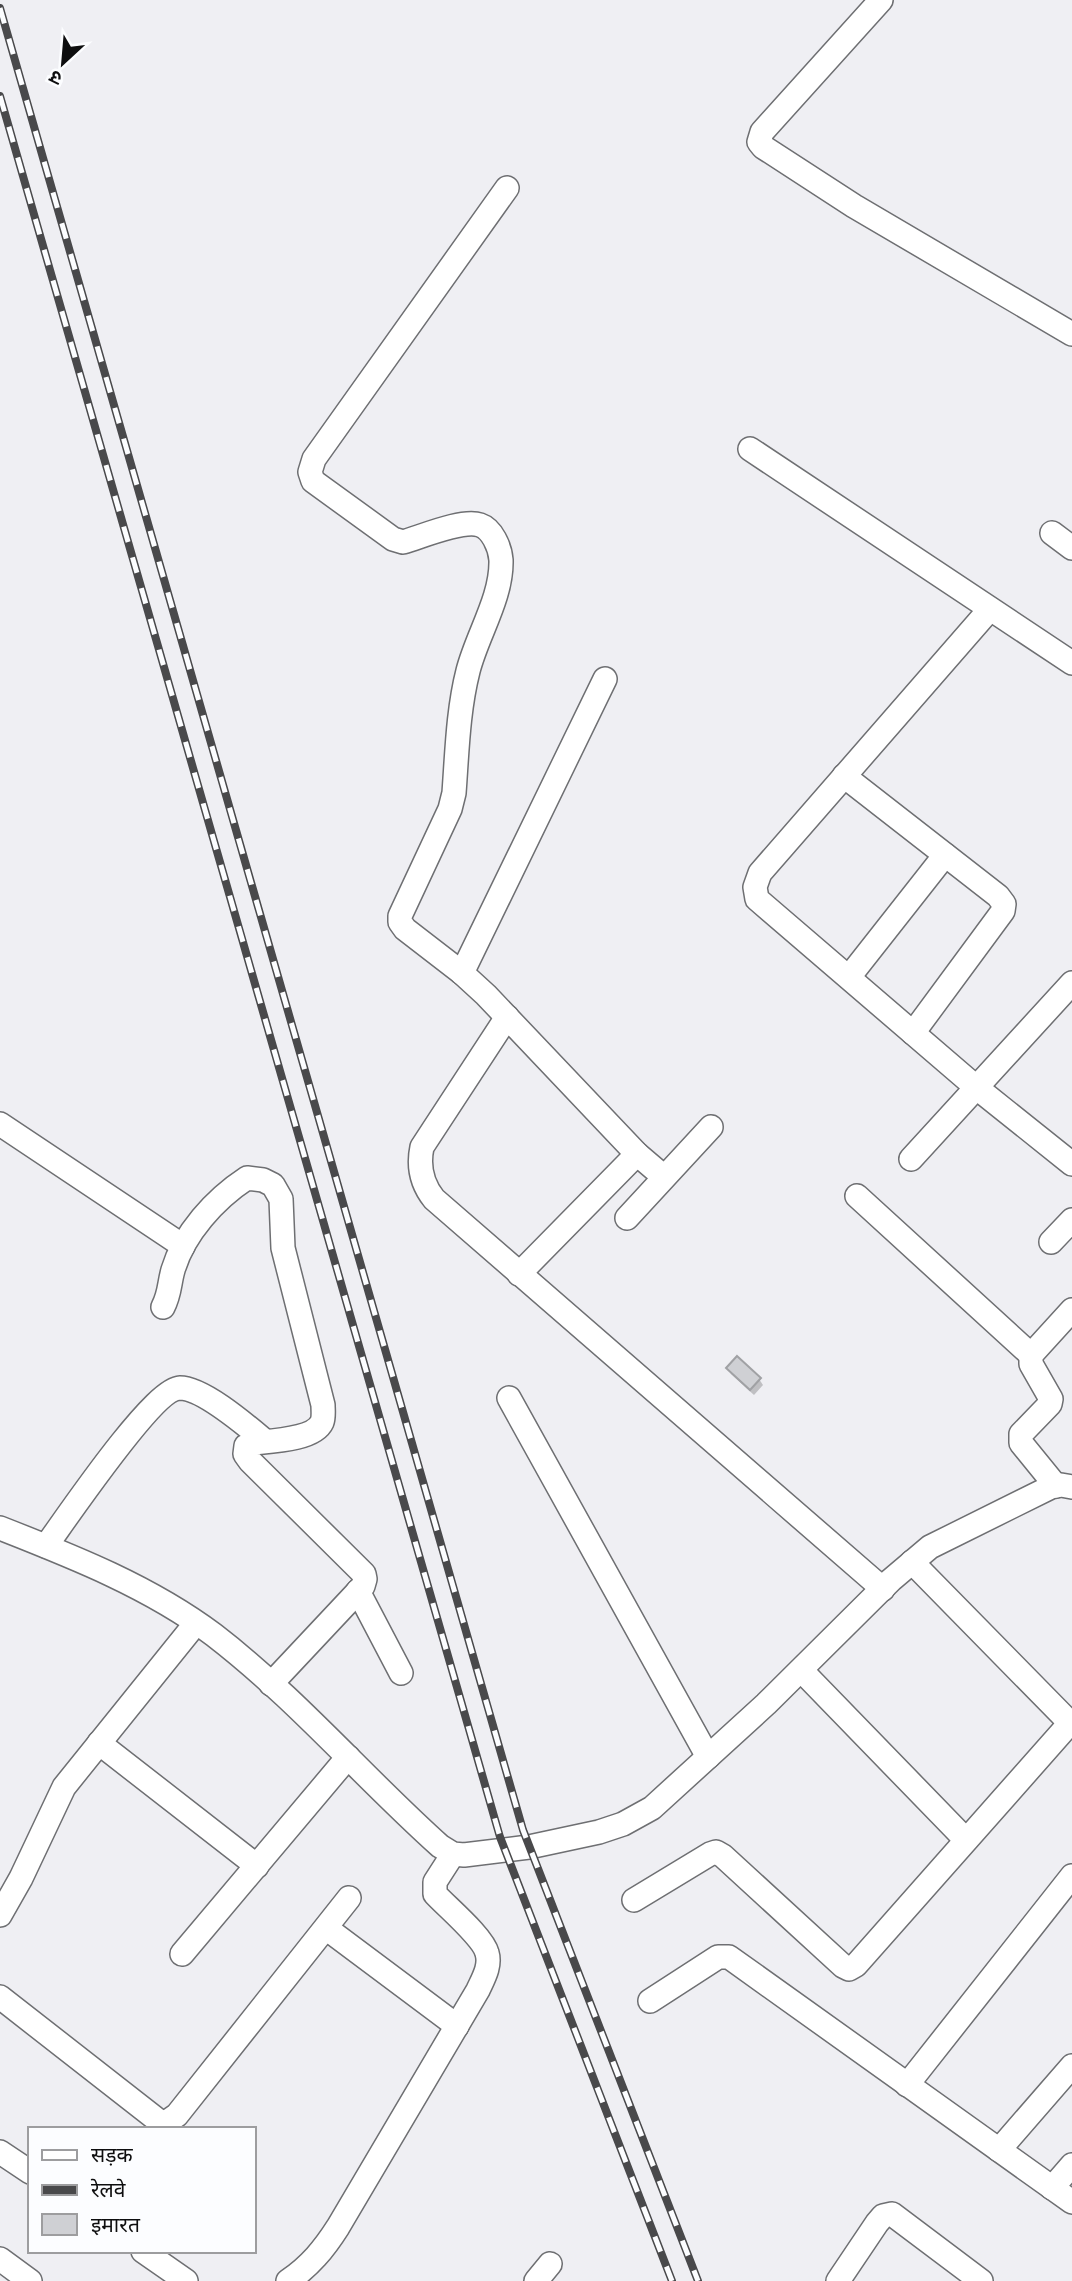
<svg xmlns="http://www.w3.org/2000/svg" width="1072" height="2281" font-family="'Exo 2','Noto Sans Devanagari',sans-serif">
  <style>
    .shadow { fill: #0003 }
    .building { fill: #cfd0d4; stroke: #a0a1a4; stroke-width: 2 }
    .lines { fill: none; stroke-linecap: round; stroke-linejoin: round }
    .minor-casing { stroke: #6e6f72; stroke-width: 26 }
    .minor { stroke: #fff; stroke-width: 23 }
    .rail-casing { stroke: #49494b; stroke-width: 8 }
    .rail { stroke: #fcfdff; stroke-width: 5; stroke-dasharray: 16; stroke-linecap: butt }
  </style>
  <rect width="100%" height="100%" fill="#efeff3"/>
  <path class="shadow" d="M 728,1369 L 759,1379 L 763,1385 L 754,1395 L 731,1374 Z"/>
  <path class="building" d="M 737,1356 L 761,1378 L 750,1390 L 726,1368 Z"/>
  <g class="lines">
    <defs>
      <g id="minor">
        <path d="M 881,0 L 762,132 L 759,142 L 763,147 L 854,206 L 1072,334"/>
        <path d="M 507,188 L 314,459 L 310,472 L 313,481 L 393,539 L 403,542 C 421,537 462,519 480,525 C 492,529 500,547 501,560 C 502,598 477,635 468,671 C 458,710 457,753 454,793 L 450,809 L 400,916 L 400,922 L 405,929 L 462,973 L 486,995 L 637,1154 L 664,1177"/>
        <path d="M 750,449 L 1072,663"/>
        <path d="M 1052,533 L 1072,548"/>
        <path d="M 990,609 L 760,873 L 755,887 L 757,899 L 977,1088 L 1072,1164"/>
        <path d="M 844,776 L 998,896 L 1004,904 L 1003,911 L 913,1033"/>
        <path d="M 462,973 L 605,679"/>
        <path d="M 849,977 L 945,855"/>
        <path d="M 507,1017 L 422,1147 C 418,1166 422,1184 434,1199 L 883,1589"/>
        <path d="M 0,1124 L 183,1246"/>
        <path d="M 911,1159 L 1072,983"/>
        <path d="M 857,1196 L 1031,1355"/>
        <path d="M 627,1218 L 711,1127"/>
        <path d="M 1051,1242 L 1072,1220"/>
        <path d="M 519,1274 L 637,1154"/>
        <path d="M 163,1307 C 170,1294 169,1284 173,1270 C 184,1233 215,1199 247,1178 L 263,1180 L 273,1185 L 281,1199 L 283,1248 L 323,1405 C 323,1410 324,1417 322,1422 C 314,1440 270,1441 252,1443 L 246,1446 L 245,1454 L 250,1461 L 364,1574 L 365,1579 L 363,1586 L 271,1684"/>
        <path d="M 509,1398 L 708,1757"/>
        <path d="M 1056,1486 L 1021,1443 L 1021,1434 L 1050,1404 L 1051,1399 L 1031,1364 L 1031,1355 L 1072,1310"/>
        <path d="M 0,1528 C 74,1557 150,1587 214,1635 C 296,1698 364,1778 440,1846 L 453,1854 L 464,1855 L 529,1847 L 599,1832 L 623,1824 L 652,1808 L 766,1704 L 891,1580 L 930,1547 L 1051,1487 L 1061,1485 L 1072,1487"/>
        <path d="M 46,1546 C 65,1520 153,1389 180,1388 C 203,1388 247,1426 265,1441"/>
        <path d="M 912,1562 L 1072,1725"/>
        <path d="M 358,1591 L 401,1673"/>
        <path d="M 801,1670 L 966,1840"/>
        <path d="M 99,1743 L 257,1866"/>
        <path d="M 634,1900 L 710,1854 L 716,1852 L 723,1856 L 843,1966 L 849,1969 L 856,1965 L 1070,1723"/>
        <path d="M 0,1915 L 21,1878 L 64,1787 L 196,1623"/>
        <path d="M 326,1928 L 457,2026"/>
        <path d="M 182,1954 L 348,1757"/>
        <path d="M 0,1997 L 160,2122 L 167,2122 L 177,2115 L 349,1898"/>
        <path d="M 650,2001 L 718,1957 L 729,1957 L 1072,2202"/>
        <path d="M 907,2085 L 1072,1876"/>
        <path d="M 999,2150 L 1072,2066"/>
        <path d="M 0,2152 L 30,2172"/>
        <path d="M 1052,2188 L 1072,2165"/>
        <path d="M 143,2251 L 186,2281"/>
        <path d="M 0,2259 L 30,2281"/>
        <path d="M 288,2281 C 310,2266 324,2249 338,2227 L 478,1990 C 483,1979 491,1966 487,1953 C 483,1937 447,1907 435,1894 L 435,1882 L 453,1854"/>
        <path d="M 536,2281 L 550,2264"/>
        <path d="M 838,2281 L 877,2223 L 883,2216 L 892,2214 L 981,2281"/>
      </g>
    </defs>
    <use href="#minor" class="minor-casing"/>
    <use href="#minor" class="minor"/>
    <defs>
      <g id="rail">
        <path d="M 0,8 L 523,1830 L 698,2281"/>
        <path d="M 0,96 L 500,1837 L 672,2281"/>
      </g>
    </defs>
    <use href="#rail" class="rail-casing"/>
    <use href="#rail" class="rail"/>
  </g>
  <rect x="28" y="2127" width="228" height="126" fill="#fcfdff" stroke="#9d9d9f" stroke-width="2"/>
  <rect x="42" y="2150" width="35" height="10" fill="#ffffff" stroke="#9d9d9f" stroke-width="2"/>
  <text x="91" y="2162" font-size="21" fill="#0e0e0f">सड़क</text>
  <rect x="42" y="2185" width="35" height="10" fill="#49494b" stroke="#9d9d9f" stroke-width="2"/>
  <text x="91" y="2197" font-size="21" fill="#0e0e0f">रेलवे</text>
  <rect x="42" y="2214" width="35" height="21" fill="#cfd0d4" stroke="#9d9d9f" stroke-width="2"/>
  <text x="91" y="2232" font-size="21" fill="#0e0e0f">इमारत</text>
  <g transform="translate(63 63) rotate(206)" stroke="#fcfdff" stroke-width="5" paint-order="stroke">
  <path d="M0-5L12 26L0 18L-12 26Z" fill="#0e0e0f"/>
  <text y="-10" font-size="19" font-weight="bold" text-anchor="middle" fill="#0e0e0f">उ</text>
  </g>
</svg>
